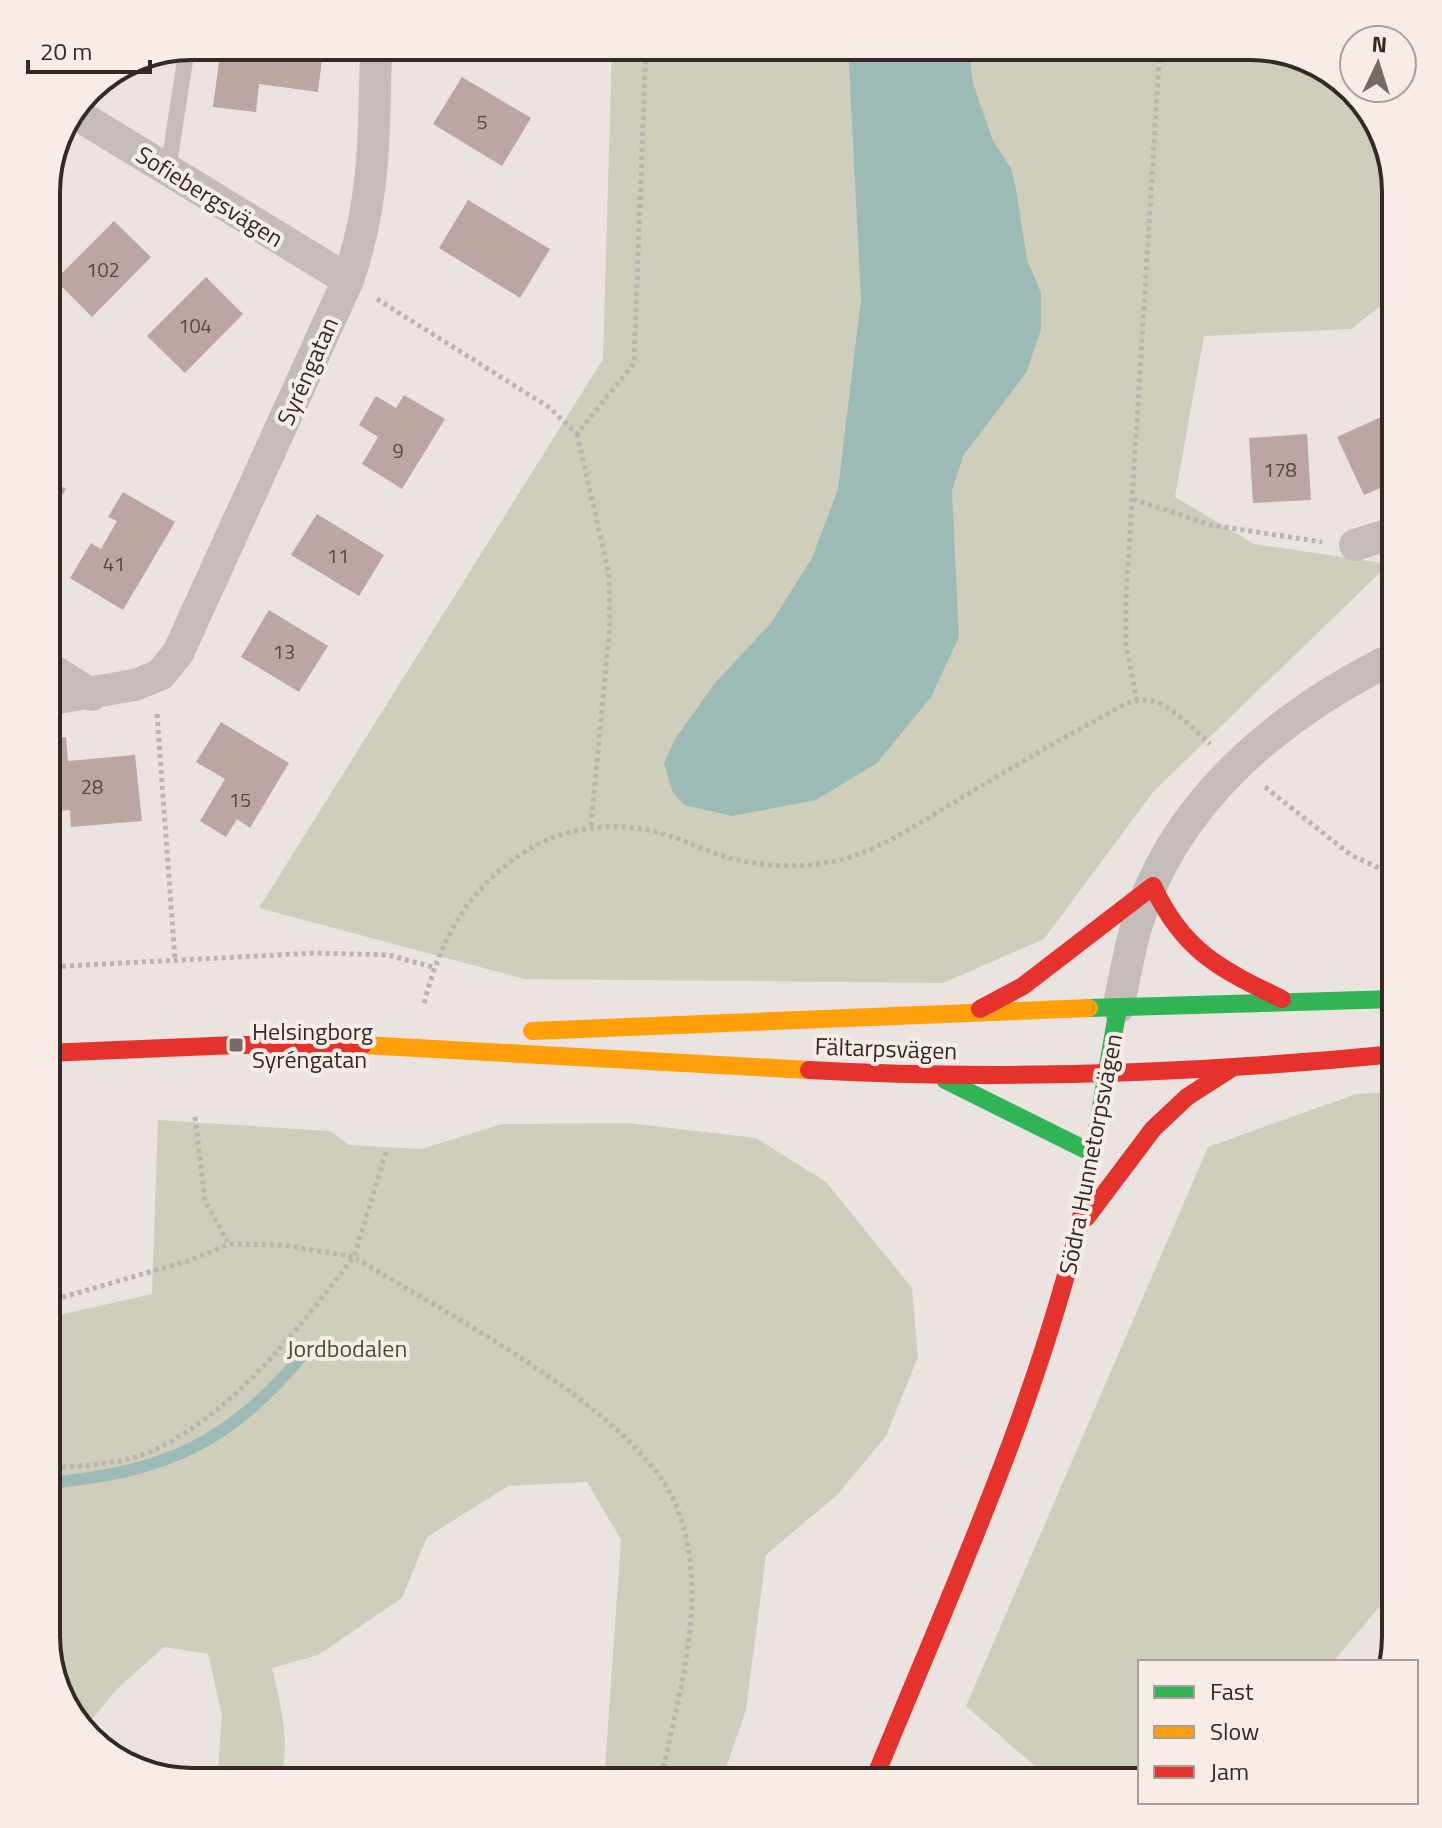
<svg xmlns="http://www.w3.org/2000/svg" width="1442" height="1828" font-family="'Titillium Web',sans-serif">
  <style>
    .green { fill: #cfcebb }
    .water { fill: #9dbbb6 }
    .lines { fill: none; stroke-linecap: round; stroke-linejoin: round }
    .stream { stroke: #9dbbb6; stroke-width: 12 }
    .building { fill: #bda5a2 }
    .path { stroke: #bdb4b1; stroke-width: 5; stroke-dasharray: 4 4; stroke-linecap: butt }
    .lane { stroke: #c4bcb9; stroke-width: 16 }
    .street { stroke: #c4bcb9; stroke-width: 32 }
    .fast { stroke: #30b455; stroke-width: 18 }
    .slow { stroke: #ff9f0a; stroke-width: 18 }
    .jam { stroke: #e5322d; stroke-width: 18 }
    .poi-dot { fill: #746a68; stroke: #f8ede6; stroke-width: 3 }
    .labels { text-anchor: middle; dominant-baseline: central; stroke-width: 8; stroke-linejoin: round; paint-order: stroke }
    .number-label { font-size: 20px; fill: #564846 }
    .street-label { font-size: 24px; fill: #342927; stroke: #f8ede6 }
    .poi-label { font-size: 24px; fill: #342927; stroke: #f8ede6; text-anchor: start }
    .park-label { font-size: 24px; fill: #4a502d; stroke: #f8ede6 }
    .rim { fill: none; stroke: #342927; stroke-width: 4 }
  </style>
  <rect width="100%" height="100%" fill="#ebe3e0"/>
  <g class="green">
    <path d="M 612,46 L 1203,46 L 1278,62 L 1356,97 L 1372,111 L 1396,192 L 1396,294 L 1351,329 L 1204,336 L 1175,497 L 1254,544 L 1389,564 L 1154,791 L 1044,939 L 943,983 L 525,979 L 259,908 L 603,359 Z"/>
    <path d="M 1396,1092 L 1396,1587 L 1333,1662 L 1140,1662 L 1140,1782 L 1053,1782 L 966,1706 L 1208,1147 L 1356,1094 Z"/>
    <path d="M 158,1120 L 330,1131 L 349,1145 L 421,1149 L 502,1124 L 628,1123 L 756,1138 L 826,1182 L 912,1288 L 918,1357 L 886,1436 L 837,1495 L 766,1555 L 746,1710 L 721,1782 L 604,1782 L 621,1540 L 587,1482 L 508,1486 L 427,1537 L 402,1598 L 318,1655 L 272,1668 C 281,1707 291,1742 280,1782 L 217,1782 L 222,1715 L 208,1654 L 164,1647 L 116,1690 L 92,1719 L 80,1726 L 70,1717 L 46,1636 L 46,1318 L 152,1294 Z"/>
  </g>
  <path class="water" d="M 848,46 L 968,46 L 973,83 L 993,141 L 1011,168 L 1016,189 L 1027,260 L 1041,293 L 1041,330 L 1026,373 L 963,456 L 952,491 L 959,637 L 931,697 L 877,763 L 816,800 L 732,816 L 684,805 L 672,791 L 664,763 L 675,739 L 715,683 L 771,623 L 812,558 L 838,489 L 861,299 Z"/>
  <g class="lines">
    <path class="stream" d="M 46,1483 C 167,1472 229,1444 307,1350"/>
  </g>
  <g class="building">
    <path d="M 221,46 L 292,46 L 323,50 L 318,92 L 259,84 L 256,112 L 213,107 Z"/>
    <path d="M 462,77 L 531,118 L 502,166 L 433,124 Z"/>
    <path d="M 46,190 L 59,202 L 46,215 Z"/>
    <path d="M 468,200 L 550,249 L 520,298 L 439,248 Z"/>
    <path d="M 114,221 L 151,257 L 92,317 L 55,280 Z"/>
    <path d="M 206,277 L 243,314 L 185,373 L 147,336 Z"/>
    <path d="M 404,395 L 445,419 L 402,489 L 362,464 L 378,437 L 359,425 L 376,396 L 396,408 Z"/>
    <path d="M 1392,412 L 1396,419 L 1396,481 L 1364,495 L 1337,437 Z"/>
    <path d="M 1307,434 L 1311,500 L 1253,503 L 1249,438 Z"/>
    <path d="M 46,477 L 66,489 L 46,521 Z"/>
    <path d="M 123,492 L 175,522 L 123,610 L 70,578 L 91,543 L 101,549 L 117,521 L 108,517 Z"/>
    <path d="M 317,514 L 384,555 L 359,596 L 291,555 Z"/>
    <path d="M 269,610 L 328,646 L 299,692 L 241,657 Z"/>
    <path d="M 221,722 L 289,763 L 250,828 L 237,819 L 226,837 L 200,821 L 225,779 L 196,762 Z"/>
    <path d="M 66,737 L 68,761 L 135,755 L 142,821 L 71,827 L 70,810 L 46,812 L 46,739 Z"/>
  </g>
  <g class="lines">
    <g class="path">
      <path d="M 377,299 L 550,408 L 577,434 L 634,363 L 646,46"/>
      <path d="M 577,434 L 609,574 L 610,624 L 591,826"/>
      <path d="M 1133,499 L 1211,525 L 1322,542"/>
      <path d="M 1137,701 L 1126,645 L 1126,599 L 1160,46"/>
      <path d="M 157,714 L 175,960"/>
      <path d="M 1265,787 L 1351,855 L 1396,876"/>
      <path d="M 46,967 L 315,953 L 388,955 L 433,967"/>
      <path d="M 424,1003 C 439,947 460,903 505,866 C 552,827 612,817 670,836 C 689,842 707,852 727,857 C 764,868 809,869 847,858 C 884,847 916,825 949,805 C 996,777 1042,749 1091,723 C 1107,715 1127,699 1146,700 C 1170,702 1193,729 1210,744"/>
      <path d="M 195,1117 L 205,1201 L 229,1244"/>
      <path d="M 386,1152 L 354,1257 C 445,1313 603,1394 662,1480 C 675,1498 683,1521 687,1542 C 703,1619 676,1707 660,1782"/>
      <path d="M 46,1468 C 79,1466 123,1465 154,1450 C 237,1411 298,1328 354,1257 L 282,1245 L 229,1244 L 191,1260 L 46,1302"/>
    </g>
    <path class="lane" d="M 168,170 L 187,48"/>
    <g class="street">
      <path d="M 73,112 L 348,280"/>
      <path d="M 1355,545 L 1396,532"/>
      <path d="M 46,666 L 92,695"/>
      <path d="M 46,700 L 135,685 L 160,675 L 178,653 L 348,280 C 376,199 374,131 376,46"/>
      <path d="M 1118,1008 C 1124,982 1128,956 1135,931 C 1171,802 1281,713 1396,657"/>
    </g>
    <g class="fast">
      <path d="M 1089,1008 L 1396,999"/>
      <path d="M 945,1080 L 1094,1154"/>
      <path d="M 1084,1205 L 1118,1008"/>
    </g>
    <g class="slow">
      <path d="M 532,1031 L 1089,1008"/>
      <path d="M 363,1045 L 809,1070"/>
    </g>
    <g class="jam">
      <path d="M 980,1009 L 1023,986 L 1153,886 C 1183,951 1220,969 1282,999"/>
      <path d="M 46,1053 L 236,1045 L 363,1045"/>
      <path d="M 809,1070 C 1004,1081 1201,1073 1396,1054"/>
      <path d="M 1086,1218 L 1153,1129 L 1187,1097 L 1232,1068"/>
      <path d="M 873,1782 C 950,1593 1038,1405 1084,1205"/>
    </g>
  </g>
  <rect class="poi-dot" x="228" y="1037" width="16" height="16" rx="4"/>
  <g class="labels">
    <g class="number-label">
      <text x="482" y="121">5</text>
      <text x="103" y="269">102</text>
      <text x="195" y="325">104</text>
      <text x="398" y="450">9</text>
      <text x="1280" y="469">178</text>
      <text x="338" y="555">11</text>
      <text x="114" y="563">41</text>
      <text x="284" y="651">13</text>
      <text x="92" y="786">28</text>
      <text x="240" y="799">15</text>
    </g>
    <g class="street-label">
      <text transform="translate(210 196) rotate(32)">Sofiebergsvägen</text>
      <text transform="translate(307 371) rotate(-66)">Syréngatan</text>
      <text transform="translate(886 1048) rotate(2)">Fältarpsvägen</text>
      <text transform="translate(1090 1154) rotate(-79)">Södra Hunnetorpsvägen</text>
    </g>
    <g class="poi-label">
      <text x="252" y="1031">Helsingborg<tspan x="252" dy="28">Syréngatan</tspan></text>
    </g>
    <g class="park-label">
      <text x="347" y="1348">Jordbodalen</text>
    </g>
  </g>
  <path d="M0 0H1442V1828H0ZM192 60H1250A132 132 0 0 1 1382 192V1636A132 132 0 0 1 1250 1768H192A132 132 0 0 1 60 1636V192A132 132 0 0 1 192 60Z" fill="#f8ede6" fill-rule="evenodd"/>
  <path class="rim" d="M192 60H1250A132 132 0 0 1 1382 192V1636A132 132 0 0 1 1250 1768H192A132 132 0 0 1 60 1636V192A132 132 0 0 1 192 60Z"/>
  <rect x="1138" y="1660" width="280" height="144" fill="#f8ede6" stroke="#aa9f9a" stroke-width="2"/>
  <rect x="1154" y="1686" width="40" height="12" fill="#30b455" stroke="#aa9f9a" stroke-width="2"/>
  <text x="1210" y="1700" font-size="24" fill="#342927">Fast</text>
  <rect x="1154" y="1726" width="40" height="12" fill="#ff9f0a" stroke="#aa9f9a" stroke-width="2"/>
  <text x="1210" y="1740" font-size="24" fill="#342927">Slow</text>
  <rect x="1154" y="1766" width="40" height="12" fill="#e5322d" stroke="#aa9f9a" stroke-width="2"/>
  <text x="1210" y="1780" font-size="24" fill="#342927">Jam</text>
  <g transform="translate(1378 64) rotate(4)"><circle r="38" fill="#f8ede6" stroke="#aa9f9a" stroke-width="2"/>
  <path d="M0-6L14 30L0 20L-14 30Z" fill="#746a68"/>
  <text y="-12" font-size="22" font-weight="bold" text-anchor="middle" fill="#342927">N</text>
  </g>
  <path d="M28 60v12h122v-12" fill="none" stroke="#342927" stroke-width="4"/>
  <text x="40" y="60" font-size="24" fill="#342927" stroke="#f8ede6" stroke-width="6" paint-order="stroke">20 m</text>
</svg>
